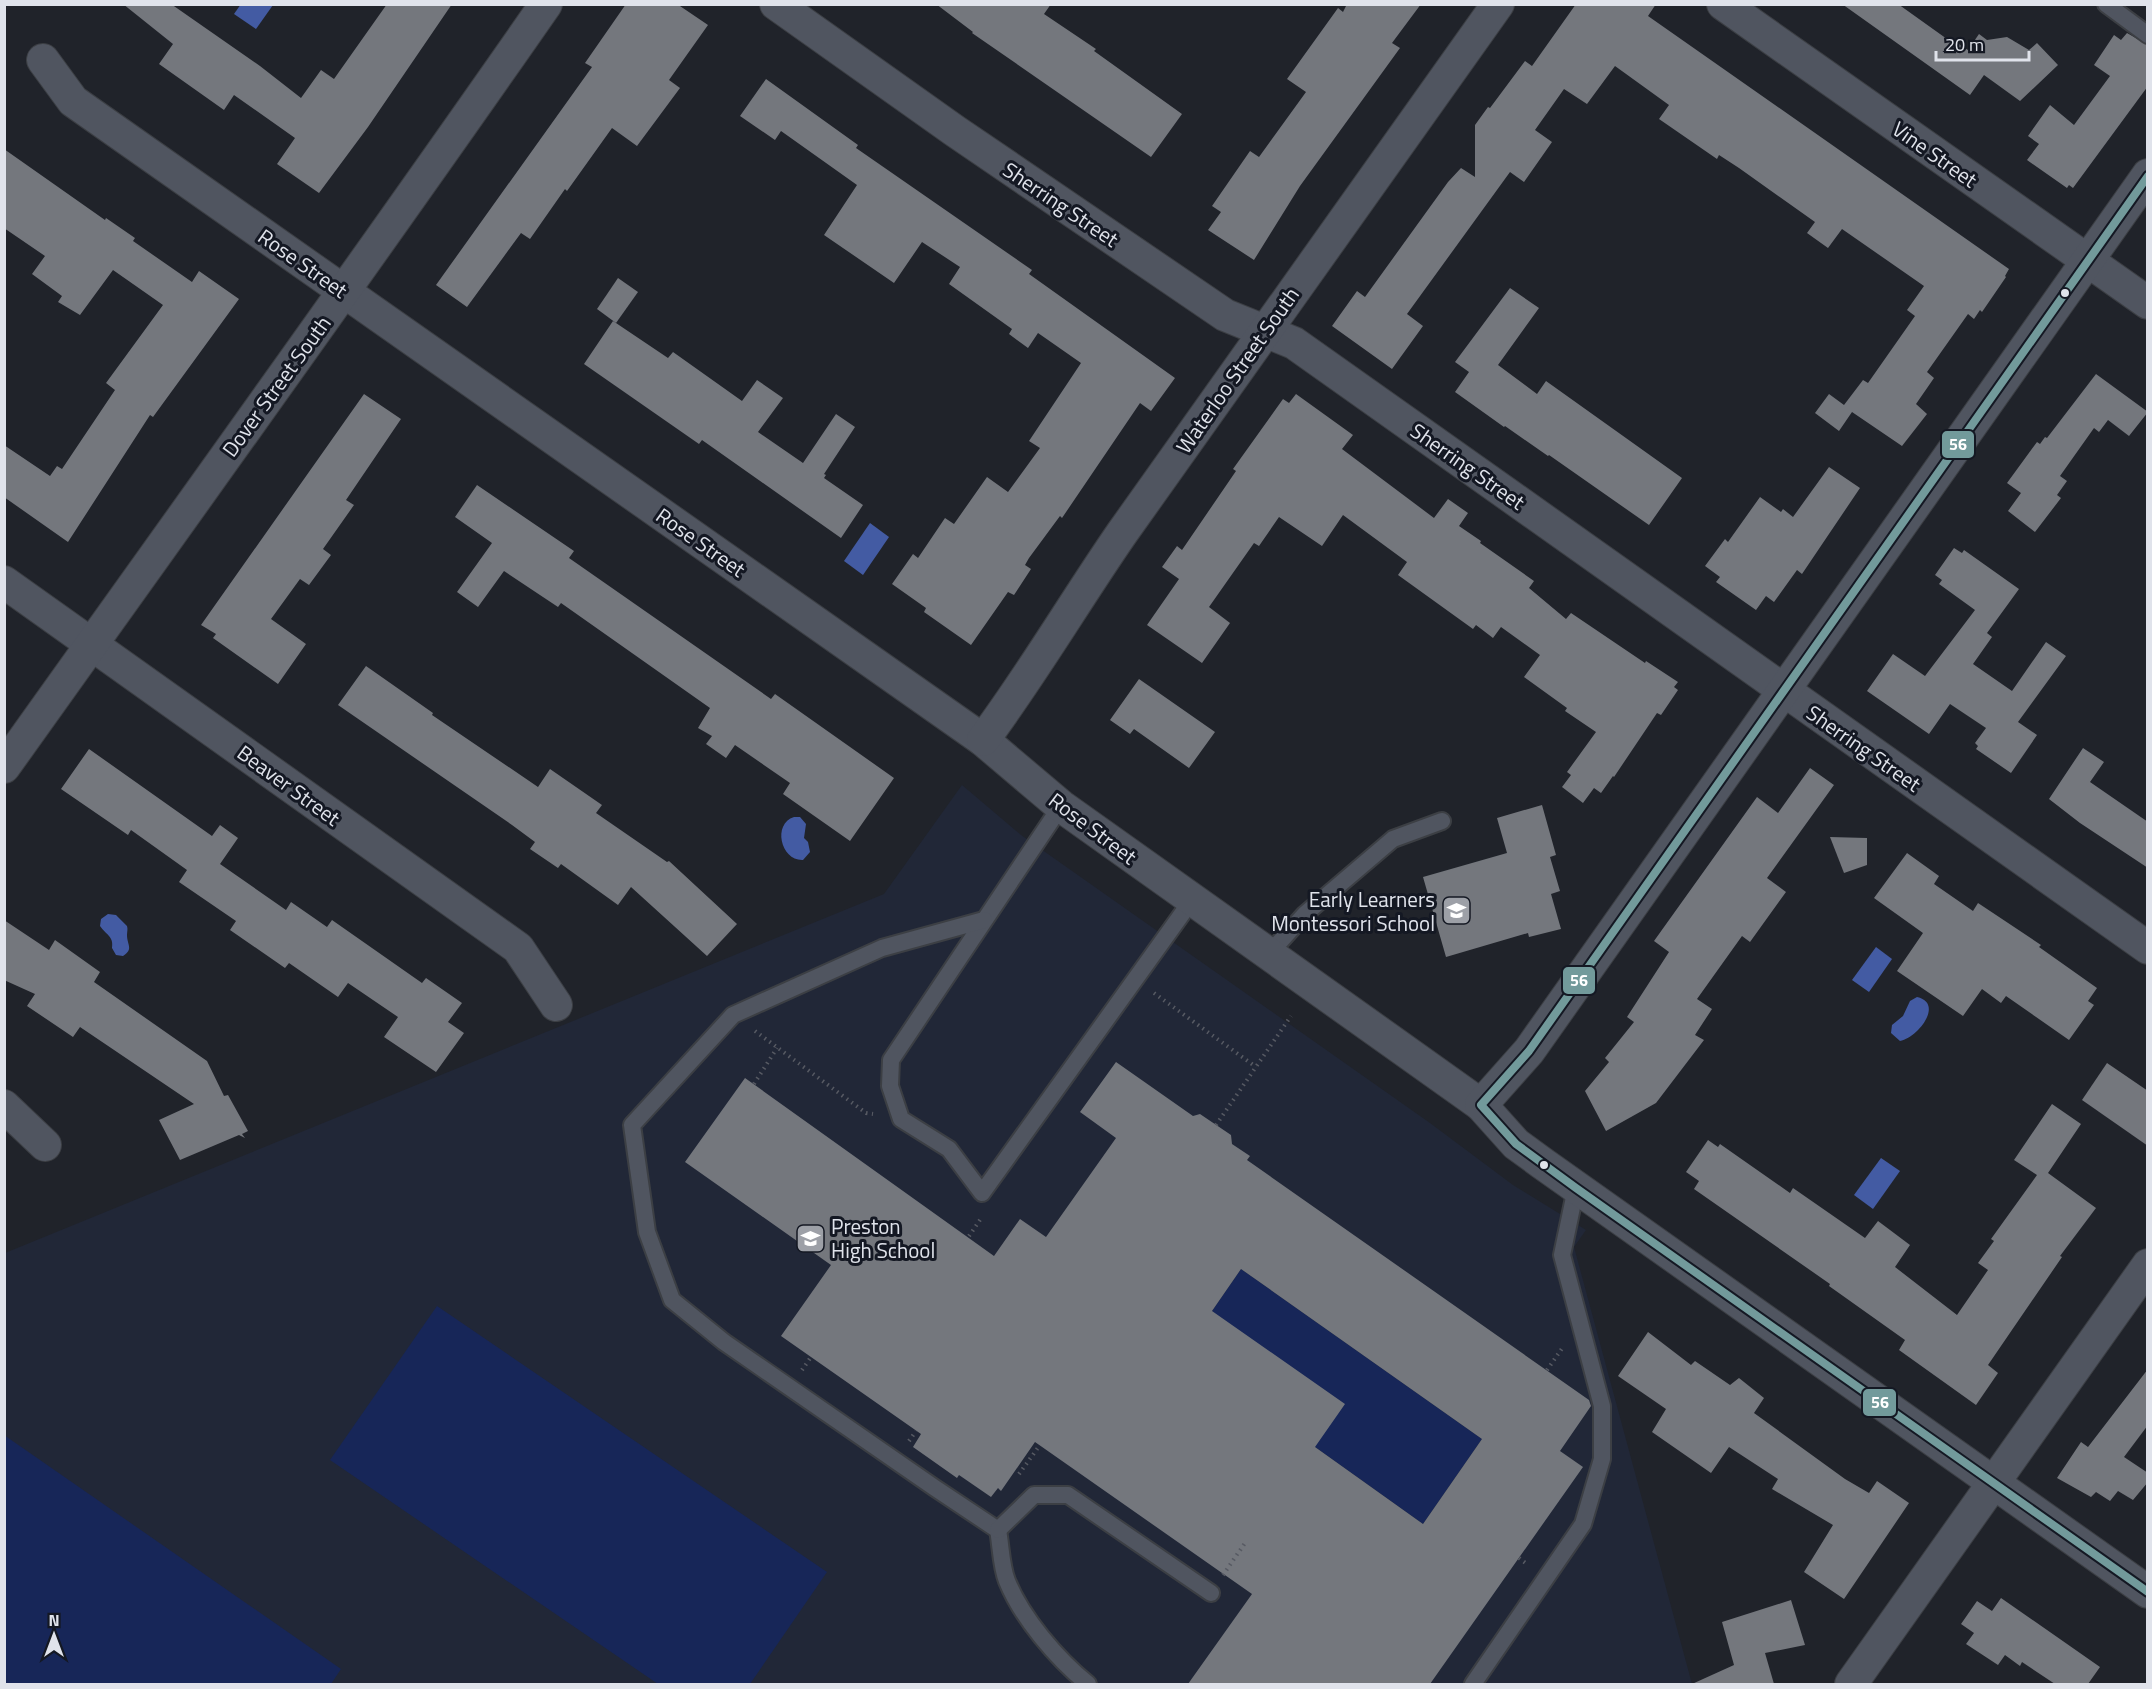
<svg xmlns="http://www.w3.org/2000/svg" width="2152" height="1689" font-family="'Titillium Web',sans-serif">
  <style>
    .built { fill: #212737 }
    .green { fill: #172658 }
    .water { fill: #435ba3 }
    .building { fill: #74777d; fill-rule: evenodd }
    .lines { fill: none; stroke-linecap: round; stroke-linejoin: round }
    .service-casing { stroke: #3c3f44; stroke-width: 20 }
    .minor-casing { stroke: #3c3f44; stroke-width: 34 }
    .path { stroke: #575a63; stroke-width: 4; stroke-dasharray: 1.5 4.5; stroke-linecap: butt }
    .service { stroke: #505560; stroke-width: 16 }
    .minor { stroke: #505560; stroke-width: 32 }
    .bus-1-casing { stroke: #141823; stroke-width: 12 }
    .bus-1 { stroke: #729a9b; stroke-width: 8 }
    .bus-dot { fill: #e0e3eb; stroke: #141823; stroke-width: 2 }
    .labels { text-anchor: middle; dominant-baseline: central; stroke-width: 6; stroke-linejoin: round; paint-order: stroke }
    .street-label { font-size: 21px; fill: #e0e3eb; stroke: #141823 }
    .poi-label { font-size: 21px; fill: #e0e3eb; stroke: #141823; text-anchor: end }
    .line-badge { stroke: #141823; stroke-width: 2 }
    .badge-label { font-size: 16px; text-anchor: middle; font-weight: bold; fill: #fff }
  </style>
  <rect width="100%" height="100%" fill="#20232a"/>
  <path class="built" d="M 962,785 L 1021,835 L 1430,1123 L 1513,1185 L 1586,1230 L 1574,1247 L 1692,1684 L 5,1684 L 5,1253 L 884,894 Z"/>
  <g class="green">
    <path d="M 1241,1269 L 1482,1439 L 1423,1524 L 1315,1447 L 1212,1311 Z"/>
    <path d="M 437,1306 L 827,1572 L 750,1684 L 658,1684 L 330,1460 Z"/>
    <path d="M 4,1435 L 341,1669 L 331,1684 L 5,1684 Z"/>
  </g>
  <g class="water">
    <path d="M 241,4 L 273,4 L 273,5 L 256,29 L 234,14 Z"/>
    <path d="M 870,523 L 889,537 L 863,575 L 844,561 Z"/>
    <path d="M 794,817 L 800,817 L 806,824 L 804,838 L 808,842 L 810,852 L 803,860 C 781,861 772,824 794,817 Z"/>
    <path d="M 108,914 L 116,915 L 127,926 C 128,929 127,932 127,935 C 127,945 134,949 123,956 L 116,955 L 112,948 C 114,936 106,935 100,926 L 101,919 Z"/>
    <path d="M 1876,947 L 1892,959 L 1869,992 L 1852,980 Z"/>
    <path d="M 1917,997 C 1944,1003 1919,1037 1900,1041 L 1891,1033 L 1892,1025 L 1903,1016 L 1910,1001 Z"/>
    <path d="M 1881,1158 L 1900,1171 L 1873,1209 L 1854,1195 Z"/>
  </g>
  <g class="building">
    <path d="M 123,4 L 171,4 L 260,66 L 301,98 L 321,70 L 334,79 L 387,4 L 452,4 L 368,127 L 319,193 L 277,164 L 295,138 L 234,95 L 224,110 L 159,64 L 173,44 Z"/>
    <path d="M 626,4 L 677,4 L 708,25 L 669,80 L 680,88 L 637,146 L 612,128 L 567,191 L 565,189 L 530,239 L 521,233 L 467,307 L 436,285 L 592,67 L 585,63 Z"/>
    <path d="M 936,4 L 1051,4 L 1044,14 L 1096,49 L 1094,51 L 1182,114 L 1151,157 L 972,33 L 973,32 Z"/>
    <path d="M 1347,4 L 1421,4 L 1392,43 L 1400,48 L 1300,186 L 1254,260 L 1208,230 L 1221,212 L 1212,206 L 1250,151 L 1259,157 L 1306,92 L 1287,79 L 1338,8 L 1343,12 Z"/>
    <path d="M 1576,4 L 1656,4 L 1648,16 L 2009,269 L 2005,276 L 2006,277 L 1982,312 L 1980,310 L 1974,319 L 1968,314 L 1927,372 L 1934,378 L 1916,404 L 1927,414 L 1902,446 L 1852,412 L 1839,431 L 1815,413 L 1829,394 L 1844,405 L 1863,380 L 1868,383 L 1915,316 L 1907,310 L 1924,286 L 1842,229 L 1828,248 L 1807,233 L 1815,222 L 1739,168 L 1719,155 L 1717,159 L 1659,119 L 1669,105 L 1615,66 L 1587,104 L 1564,89 L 1535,130 L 1552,142 L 1524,182 L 1510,172 L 1407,314 L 1423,326 L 1392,369 L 1332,326 L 1357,291 L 1365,297 L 1448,182 L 1461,168 L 1475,177 L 1475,125 L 1488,107 L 1490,108 L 1525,61 L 1532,66 Z"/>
    <path d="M 1842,4 L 1898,4 L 1954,44 L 1956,42 L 1968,50 L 1979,34 L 1987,40 L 2007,37 L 2029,50 L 2037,43 L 2058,65 L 2020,101 L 1984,75 L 1970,95 Z"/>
    <path d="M 2127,33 L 2148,45 L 2148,86 L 2073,188 L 2069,185 L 2067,188 L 2027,160 L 2039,144 L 2028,136 L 2050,105 L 2074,125 L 2110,76 L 2094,65 L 2114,35 L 2121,40 Z"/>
    <path d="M 766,79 L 858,145 L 856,148 L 1032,270 L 1029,274 L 1175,378 L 1151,411 L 1140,403 L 1062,518 L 1060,516 L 1029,558 L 1025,565 L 1031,569 L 1014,595 L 1008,592 L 971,645 L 924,612 L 926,608 L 892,584 L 913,554 L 918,558 L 945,518 L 954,524 L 987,477 L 1008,492 L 1040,448 L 1029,441 L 1081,363 L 1038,333 L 1028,348 L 1009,334 L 1012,329 L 949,284 L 960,267 L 922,242 L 894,283 L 824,235 L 857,185 L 781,131 L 775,140 L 740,116 Z"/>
    <path d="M 4,149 L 105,220 L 106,218 L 135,238 L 133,241 L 192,282 L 199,271 L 239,299 L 153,417 L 150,415 L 68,542 L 4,497 L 4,445 L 50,476 L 57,466 L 62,469 L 115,390 L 106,383 L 163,305 L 113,270 L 80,315 L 58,302 L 62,296 L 32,274 L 45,256 L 4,228 Z"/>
    <path d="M 618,278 L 638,292 L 616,323 L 597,309 Z"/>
    <path d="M 1510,288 L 1539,308 L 1498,365 L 1537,394 L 1546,381 L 1682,478 L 1649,525 L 1549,455 L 1548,456 L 1505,426 L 1504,427 L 1455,392 L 1469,372 L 1455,362 Z"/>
    <path d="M 613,321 L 668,358 L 673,352 L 742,401 L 757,380 L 783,398 L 758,432 L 803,463 L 836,414 L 855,427 L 824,474 L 826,475 L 824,478 L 863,505 L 841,538 L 702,440 L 699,444 L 584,364 Z"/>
    <path d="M 2096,374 L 2148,412 L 2129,436 L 2108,420 L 2099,432 L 2094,428 L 2060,476 L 2067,481 L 2057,495 L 2061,498 L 2035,532 L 2008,511 L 2021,493 L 2007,483 L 2037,442 L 2040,444 L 2045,437 L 2047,438 Z"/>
    <path d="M 364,394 L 401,419 L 346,500 L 354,505 L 323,549 L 331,555 L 309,585 L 300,579 L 271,619 L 306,644 L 278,684 L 213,638 L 216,634 L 201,625 Z"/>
    <path d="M 1296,394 L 1353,435 L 1342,449 L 1434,518 L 1448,499 L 1468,513 L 1459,526 L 1481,541 L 1480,543 L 1534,581 L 1529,588 L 1566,619 L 1571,613 L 1645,663 L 1646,661 L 1678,682 L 1674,687 L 1678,690 L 1661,715 L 1657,713 L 1614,777 L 1613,776 L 1601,793 L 1594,788 L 1583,803 L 1562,787 L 1571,775 L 1567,772 L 1596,732 L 1565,711 L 1567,708 L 1524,677 L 1540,655 L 1501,627 L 1493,638 L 1476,625 L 1473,629 L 1398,575 L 1407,562 L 1343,515 L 1322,546 L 1279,517 L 1259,546 L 1254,543 L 1209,607 L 1230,623 L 1202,663 L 1147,625 L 1179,579 L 1162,567 L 1177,546 L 1182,550 L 1236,471 L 1233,469 L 1283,399 L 1289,403 Z"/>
    <path d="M 1829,467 L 1860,488 L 1802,574 L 1797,570 L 1774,602 L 1766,596 L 1756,610 L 1716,582 L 1720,577 L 1705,566 L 1725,539 L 1728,542 L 1760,497 L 1781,512 L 1783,509 L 1793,517 Z"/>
    <path d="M 477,485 L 574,551 L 569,558 L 771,699 L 775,694 L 894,778 L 850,841 L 783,794 L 790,783 L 735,745 L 726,758 L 706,744 L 712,736 L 698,728 L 710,708 L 561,603 L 558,607 L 504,571 L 478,607 L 457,592 L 492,543 L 455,517 Z"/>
    <path d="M 1954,548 L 1962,553 L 1964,550 L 2019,589 L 1987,633 L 1992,637 L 1973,664 L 2012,691 L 2046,642 L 2066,656 L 2018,722 L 2037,735 L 2011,773 L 1976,749 L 1978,746 L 1975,743 L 1986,728 L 1950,704 L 1929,734 L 1867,691 L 1893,654 L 1925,676 L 1975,610 L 1939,584 L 1942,580 L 1935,575 Z"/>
    <path d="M 366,666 L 433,713 L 432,715 L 538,787 L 550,769 L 602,805 L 596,813 L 667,862 L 669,861 L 737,924 L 707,956 L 631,887 L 618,905 L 561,864 L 558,868 L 530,849 L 535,842 L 512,825 L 338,705 Z"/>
    <path d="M 1139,679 L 1215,732 L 1189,768 L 1134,729 L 1130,734 L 1110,720 Z"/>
    <path d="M 2083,748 L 2104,762 L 2090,782 L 2148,822 L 2148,868 L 2080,823 L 2049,799 Z"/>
    <path d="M 89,749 L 212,836 L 220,825 L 238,838 L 220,864 L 286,910 L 291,902 L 327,927 L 332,920 L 422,983 L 426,978 L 462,1003 L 448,1022 L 464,1033 L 436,1072 L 384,1037 L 398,1017 L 348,983 L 338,997 L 289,963 L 285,968 L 230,930 L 236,921 L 179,882 L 187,870 L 131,830 L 128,835 L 61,789 Z"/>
    <path d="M 1810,768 L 1834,785 L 1767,878 L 1786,892 L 1750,942 L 1742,936 L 1697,999 L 1712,1009 L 1695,1035 L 1704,1040 L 1656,1103 L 1606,1131 L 1585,1091 L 1609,1062 L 1605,1058 L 1634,1022 L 1627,1017 L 1669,952 L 1654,941 L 1757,797 L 1778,813 Z"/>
    <path d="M 1542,805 L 1556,855 L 1550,857 L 1560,891 L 1551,894 L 1561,929 L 1529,937 L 1528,933 L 1446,957 L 1423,877 L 1507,853 L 1497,818 Z"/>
    <path d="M 1830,837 L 1867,838 L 1867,865 L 1844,873 Z"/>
    <path d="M 1907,853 L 1939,876 L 1934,884 L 1973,911 L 1978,903 L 2041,945 L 2039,947 L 2097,988 L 2088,1001 L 2094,1005 L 2069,1040 L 2006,996 L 2001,1003 L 1982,989 L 1963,1016 L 1897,971 L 1923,933 L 1874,898 Z"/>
    <path d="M 4,920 L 49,950 L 55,940 L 100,972 L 94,982 L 207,1061 L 224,1096 L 228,1095 L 248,1131 L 242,1134 L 245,1138 L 239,1135 L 180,1160 L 159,1120 L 194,1104 L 80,1027 L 73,1037 L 27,1006 L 35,994 L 4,980 Z"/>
    <path d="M 1116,1062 L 1193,1116 L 1200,1114 L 1231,1135 L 1232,1144 L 1250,1156 L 1247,1160 L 1589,1400 L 1591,1406 L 1560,1451 L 1583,1467 L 1430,1684 L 1188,1684 L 1252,1594 L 1035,1442 L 1001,1491 L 998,1488 L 991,1497 L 959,1475 L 957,1478 L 913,1447 L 921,1434 L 781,1336 L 831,1265 L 685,1162 L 745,1078 L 994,1256 L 1020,1219 L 1046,1237 L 1116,1138 L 1080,1112 ZM 1241,1269 L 1482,1439 L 1423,1524 L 1315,1447 L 1345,1404 L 1212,1311 Z"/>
    <path d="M 2107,1063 L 2148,1091 L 2148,1146 L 2082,1100 Z"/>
    <path d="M 2052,1104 L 2081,1124 L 2048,1173 L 2096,1208 L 2060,1256 L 2062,1257 L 1988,1365 L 1998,1373 L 1976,1405 L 1899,1350 L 1905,1340 L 1829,1286 L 1830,1284 L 1694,1189 L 1699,1181 L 1686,1172 L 1708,1140 L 1718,1147 L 1720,1144 L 1790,1193 L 1793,1188 L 1865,1238 L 1878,1221 L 1910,1245 L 1895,1267 L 1957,1315 L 1988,1270 L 1978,1263 L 1994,1241 L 1991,1239 L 2037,1175 L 2014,1160 Z"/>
    <path d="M 1648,1332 L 1691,1365 L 1695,1361 L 1730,1385 L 1739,1378 L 1764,1398 L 1754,1413 L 1845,1479 L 1869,1493 L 1877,1481 L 1909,1503 L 1844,1599 L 1804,1572 L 1833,1525 L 1772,1489 L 1778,1479 L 1729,1447 L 1711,1473 L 1652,1432 L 1666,1409 L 1618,1376 Z"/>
    <path d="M 2148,1369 L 2148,1425 L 2124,1457 L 2148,1473 L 2148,1482 L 2133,1500 L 2118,1491 L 2110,1501 L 2096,1492 L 2091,1497 L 2057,1478 L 2081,1442 L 2088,1447 Z"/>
    <path d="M 2001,1598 L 2100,1667 L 2088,1684 L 2055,1684 L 2022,1662 L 2020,1666 L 2005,1655 L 1998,1665 L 1966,1644 L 1974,1633 L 1961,1624 L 1977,1601 L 1992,1611 Z"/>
    <path d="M 1791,1600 L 1805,1645 L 1765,1653 L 1774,1684 L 1692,1684 L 1734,1665 L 1722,1622 Z"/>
  </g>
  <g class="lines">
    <defs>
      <g id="service">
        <path d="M 2106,4 L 2148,35"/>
        <path d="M 1061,806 L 891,1060 L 890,1086 L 901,1119 L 949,1149 L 982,1193 L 1192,900"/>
        <path d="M 984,920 L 882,948 L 733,1015 L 632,1125 L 647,1232 L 672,1300 L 724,1342 L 935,1488 L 998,1530 C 1001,1546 1001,1566 1007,1581 C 1022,1618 1057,1659 1088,1684"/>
        <path d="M 1268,955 L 1305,914 L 1393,839 L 1442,821"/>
        <path d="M 998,1530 L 1034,1495 L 1068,1495 L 1211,1593"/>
        <path d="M 1473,1684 L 1583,1524 L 1602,1459 L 1602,1406 L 1562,1255 L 1576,1188"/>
      </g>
      <g id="minor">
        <path d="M 776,4 L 955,131 L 1225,315 L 1294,343 L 2148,948"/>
        <path d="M 1723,4 L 2148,303"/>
        <path d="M 43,60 L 73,101 L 983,740 L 1061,806 L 1481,1105 L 1516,1144 L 1542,1163 L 2148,1592"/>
        <path d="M 4,582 L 518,948 L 556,1005"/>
        <path d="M 983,740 C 1033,673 1075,601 1122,533 C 1246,356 1372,180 1498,4"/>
        <path d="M 4,767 C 185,513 368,260 546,4"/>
        <path d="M 1481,1105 L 1529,1051 L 2148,175"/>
        <path d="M 4,1106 L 45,1145"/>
        <path d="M 1851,1684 L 2148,1265"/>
      </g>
    </defs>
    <use href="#service" class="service-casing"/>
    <use href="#minor" class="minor-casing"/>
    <g class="path">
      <path d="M 1154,993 L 1256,1067"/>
      <path d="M 755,1031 L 866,1113 L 873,1114"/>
      <path d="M 754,1084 L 777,1048"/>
      <path d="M 1216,1125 L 1291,1016"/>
      <path d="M 969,1236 L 982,1217"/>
      <path d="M 802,1370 L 811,1357"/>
      <path d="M 1547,1370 L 1563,1347"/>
      <path d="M 909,1441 L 916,1431"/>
      <path d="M 1019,1474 L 1040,1445"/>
      <path d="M 1519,1558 L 1528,1565"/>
      <path d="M 1223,1575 L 1245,1543"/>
    </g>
    <use href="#service" class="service"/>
    <use href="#minor" class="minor"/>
    <defs>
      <path id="bus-1" d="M 2148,176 L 1529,1051 L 1481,1105 L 1516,1144 L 1576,1188 L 2148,1592"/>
    </defs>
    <use href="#bus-1" class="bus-1-casing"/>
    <use href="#bus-1" class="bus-1"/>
  </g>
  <defs>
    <symbol id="school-square" viewBox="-11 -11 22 22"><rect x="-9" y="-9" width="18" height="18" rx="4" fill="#9da0a7" stroke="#141823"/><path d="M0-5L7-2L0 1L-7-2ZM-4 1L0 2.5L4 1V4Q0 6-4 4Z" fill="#fff"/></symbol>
  </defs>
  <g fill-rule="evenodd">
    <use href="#school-square" x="1440" y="894" width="33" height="33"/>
    <use href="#school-square" x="794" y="1222" width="33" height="33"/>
  </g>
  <g class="bus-dot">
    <circle cx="2065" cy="293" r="5"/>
    <circle cx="1544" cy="1165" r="5"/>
  </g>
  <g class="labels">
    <g class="street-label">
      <text transform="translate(1935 154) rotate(35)">Vine Street</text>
      <text transform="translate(1061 204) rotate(34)">Sherring Street</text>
      <text transform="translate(303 263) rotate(35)">Rose Street</text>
      <text transform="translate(1237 370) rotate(-55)">Waterloo Street South</text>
      <text transform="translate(276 386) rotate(-54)">Dover Street South</text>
      <text transform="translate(1468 466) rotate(35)">Sherring Street</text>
      <text transform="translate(701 542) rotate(35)">Rose Street</text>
      <text transform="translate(1864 748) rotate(35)">Sherring Street</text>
      <text transform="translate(289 785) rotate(36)">Beaver Street</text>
      <text transform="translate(1093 828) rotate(37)">Rose Street</text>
    </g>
    <g class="poi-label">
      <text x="1435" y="899">Early Learners<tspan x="1435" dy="24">Montessori School</tspan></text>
      <text x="831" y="1226" text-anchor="start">Preston<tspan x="831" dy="24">High School</tspan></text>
    </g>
  </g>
  <g class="line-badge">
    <rect x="1941" y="430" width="34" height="29" rx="6" fill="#729a9b"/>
    <rect x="1562" y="966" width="34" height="29" rx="6" fill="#729a9b"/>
    <rect x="1862" y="1388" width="35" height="29" rx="6" fill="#729a9b"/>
  </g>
  <g class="badge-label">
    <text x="1958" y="450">56</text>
    <text x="1579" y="986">56</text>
    <text x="1880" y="1408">56</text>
  </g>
  <rect width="2152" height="1689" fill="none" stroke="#e0e3eb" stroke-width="12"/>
  <g transform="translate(54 1635)" stroke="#141823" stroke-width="4.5" paint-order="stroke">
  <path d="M0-4.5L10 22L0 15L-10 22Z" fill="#e0e3eb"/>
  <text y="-9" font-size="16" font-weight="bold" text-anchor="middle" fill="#e0e3eb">N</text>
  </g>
  <path d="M1936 51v9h93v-9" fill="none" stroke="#e0e3eb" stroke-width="3"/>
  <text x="1945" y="51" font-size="18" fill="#e0e3eb" stroke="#141823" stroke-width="4.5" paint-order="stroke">20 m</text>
</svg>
